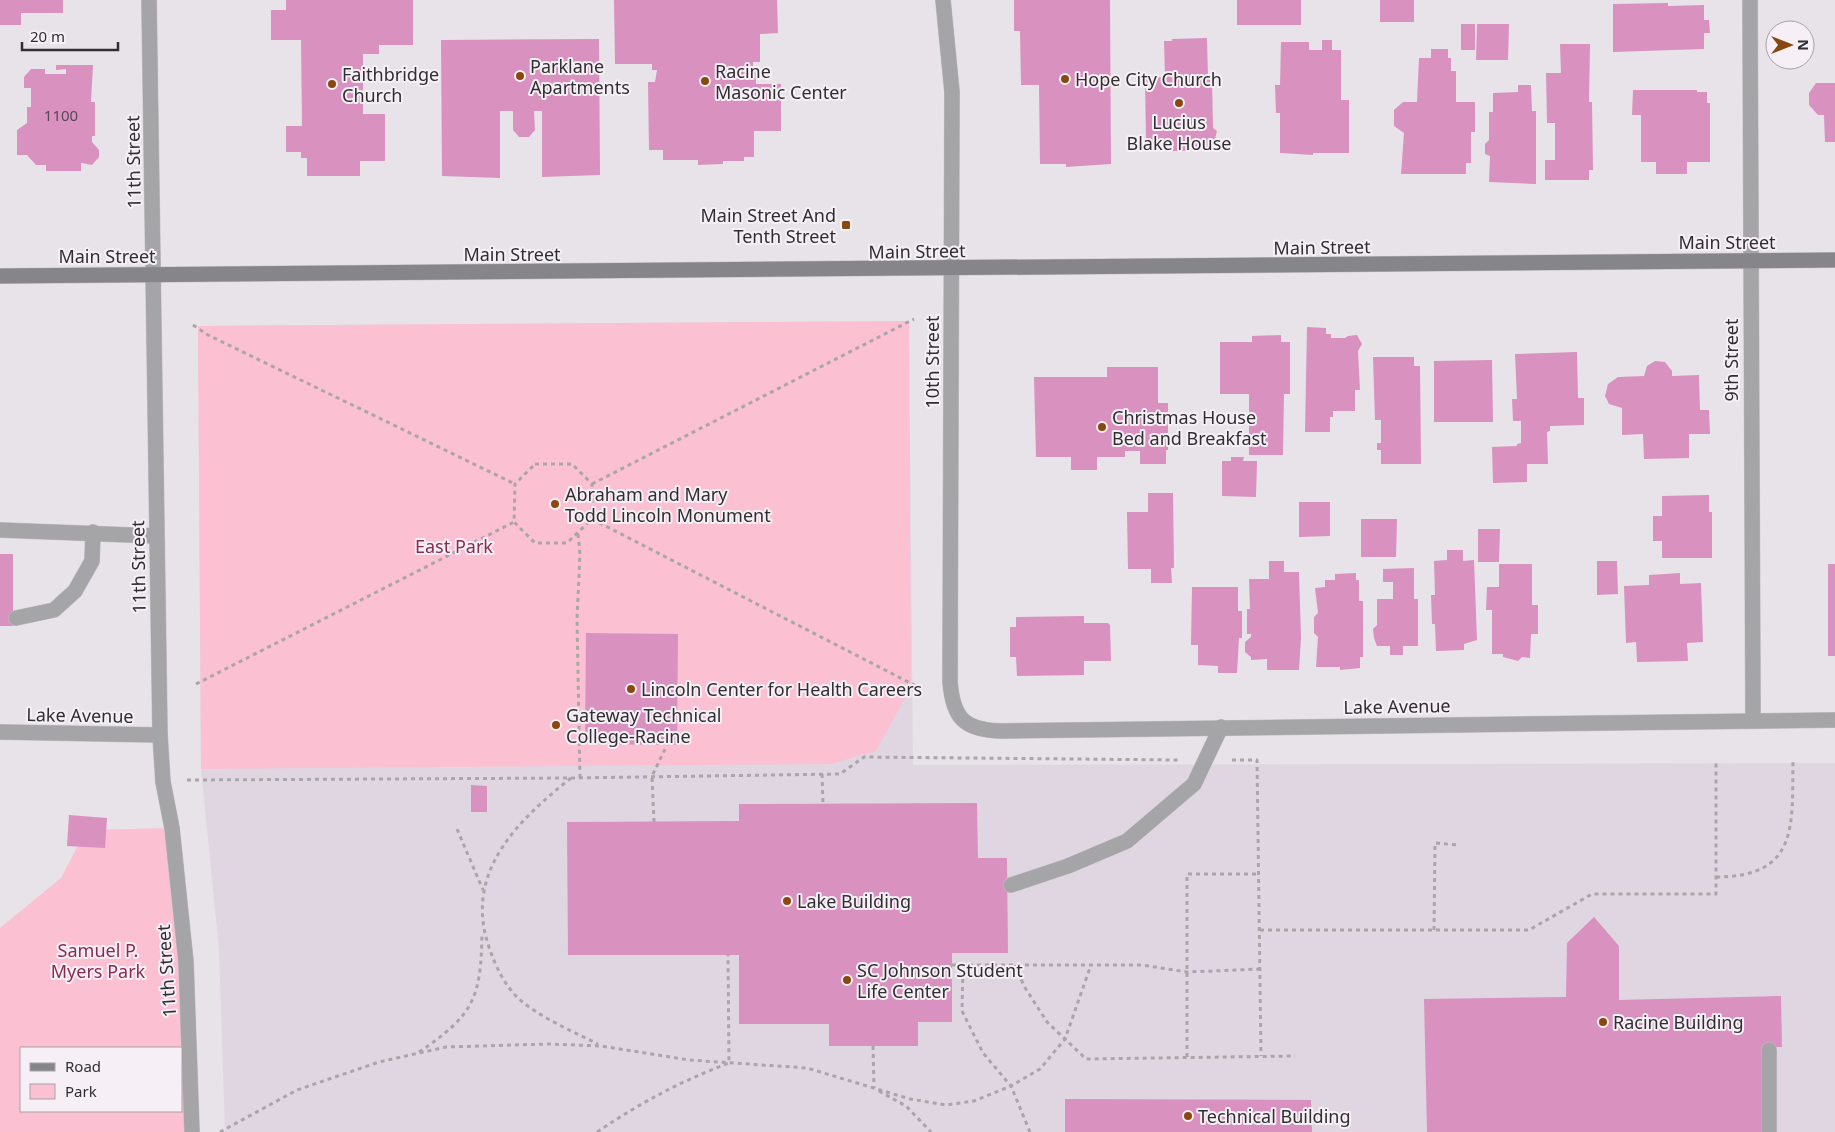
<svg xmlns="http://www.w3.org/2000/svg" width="1835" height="1132" font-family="'Noto Sans',sans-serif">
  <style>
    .built { fill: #e0d6e1 }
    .green { fill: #fbc0d1; fill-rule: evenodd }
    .building { fill: #d991bf }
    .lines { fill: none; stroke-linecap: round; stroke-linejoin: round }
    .lane-casing { stroke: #c3bfc4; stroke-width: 16 }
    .street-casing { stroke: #c3bfc4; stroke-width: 16 }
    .secondary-casing { stroke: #c3bfc4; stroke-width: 16 }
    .path { stroke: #a9a5a9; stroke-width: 3; stroke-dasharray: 4 4; stroke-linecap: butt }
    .lane { stroke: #a5a4a7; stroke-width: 15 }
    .street { stroke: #a5a4a7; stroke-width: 15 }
    .secondary { stroke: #868589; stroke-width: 15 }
    .poi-dot { fill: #884810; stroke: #f6f0f6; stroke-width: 2 }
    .labels { text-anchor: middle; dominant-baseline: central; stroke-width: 4; stroke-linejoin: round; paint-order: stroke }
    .number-label { font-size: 15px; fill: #5a4754 }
    .poi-label { font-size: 18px; fill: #302e30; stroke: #f6f0f6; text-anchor: start }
    .street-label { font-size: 18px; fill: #302e30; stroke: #f6f0f6 }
    .park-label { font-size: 18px; fill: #892a50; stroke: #f6f0f6 }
  </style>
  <rect width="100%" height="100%" fill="#e8e3e9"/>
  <path class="built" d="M 909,321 L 913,765 L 1835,763 L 1835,1132 L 225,1132 L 219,950 L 201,769 L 198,326 Z"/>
  <g class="green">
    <path d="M 909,321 L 911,687 L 876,751 L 831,764 L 201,769 L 198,326 Z"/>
    <path d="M 172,828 L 192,1132 L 0,1132 L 0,928 L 61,878 L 86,830 ZM 21,1048 L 181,1048 L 181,1111 L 21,1111 Z"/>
  </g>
  <g class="building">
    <path d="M 0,0 L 63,0 L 63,13 L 21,13 L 21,25 L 0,25 Z"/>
    <path d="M 286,0 L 413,0 L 413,45 L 379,45 L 379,54 L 363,54 L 363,114 L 385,114 L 385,161 L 360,161 L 360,176 L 307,176 L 307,158 L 301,158 L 301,152 L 286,152 L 286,126 L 302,126 L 301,40 L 271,40 L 271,10 L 286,10 Z"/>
    <path d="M 614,0 L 777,0 L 778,33 L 760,34 L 760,62 L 753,62 L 753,70 L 756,70 L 756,84 L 781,84 L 781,131 L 754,131 L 754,157 L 744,157 L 744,161 L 723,161 L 723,164 L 698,165 L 698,160 L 663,160 L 663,150 L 649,150 L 648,82 L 655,82 L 657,70 L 652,70 L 652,64 L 615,64 Z"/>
    <path d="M 1014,0 L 1110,0 L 1111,164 L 1066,167 L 1066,164 L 1040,164 L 1039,85 L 1021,85 L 1020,31 L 1014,31 Z"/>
    <rect x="1237" y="0" width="64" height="25"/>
    <rect x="1380" y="0" width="34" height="22"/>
    <path d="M 1668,3 L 1668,6 L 1704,5 L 1704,20 L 1709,20 L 1710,33 L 1704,33 L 1704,49 L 1613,52 L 1613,4 Z"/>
    <rect x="1461" y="24" width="14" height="26"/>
    <path d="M 1477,24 L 1509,24 L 1508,60 L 1476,60 Z"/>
    <path d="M 1207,38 L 1208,77 L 1212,77 L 1213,128 L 1217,131 L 1213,147 L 1189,147 L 1189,151 L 1172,151 L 1172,141 L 1146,142 L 1145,78 L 1165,77 L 1164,41 L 1172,41 L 1172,39 Z"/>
    <path d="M 599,39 L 600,175 L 542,177 L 542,111 L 534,111 L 535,130 L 529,137 L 519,137 L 513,130 L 513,111 L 500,111 L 500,178 L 442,176 L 441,40 Z"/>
    <path d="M 1322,40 L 1332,40 L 1332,50 L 1341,50 L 1341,100 L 1349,100 L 1349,153 L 1313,153 L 1313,155 L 1280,153 L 1280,113 L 1276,113 L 1275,85 L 1280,85 L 1281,42 L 1309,42 L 1309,50 L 1322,50 Z"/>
    <path d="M 1560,44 L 1590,44 L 1589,102 L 1592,102 L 1593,170 L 1589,170 L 1589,180 L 1545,180 L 1545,160 L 1555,160 L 1555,123 L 1547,123 L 1546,73 L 1561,73 Z"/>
    <path d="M 1431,49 L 1448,49 L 1448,58 L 1451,58 L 1451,71 L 1456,71 L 1456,102 L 1475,102 L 1475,132 L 1471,132 L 1471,163 L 1466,163 L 1466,174 L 1401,174 L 1404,133 L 1394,126 L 1394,110 L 1403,102 L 1417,102 L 1419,58 L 1431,58 Z"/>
    <path d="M 56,65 L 93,65 L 91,102 L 95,102 L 95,136 L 92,136 L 92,142 L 99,150 L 99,157 L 92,165 L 81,163 L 81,171 L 46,171 L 46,165 L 36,165 L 27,155 L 17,155 L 17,130 L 27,123 L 27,107 L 31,107 L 31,88 L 24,88 L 24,77 L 31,69 L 45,69 L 45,74 L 66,74 L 66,69 L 56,70 Z"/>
    <path d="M 1816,83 L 1835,83 L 1835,142 L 1825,142 L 1824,115 L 1818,115 L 1809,105 L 1809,93 Z"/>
    <path d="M 1518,85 L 1531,85 L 1532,111 L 1536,111 L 1536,184 L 1489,182 L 1490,156 L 1485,154 L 1485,144 L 1489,140 L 1489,112 L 1493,112 L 1493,93 L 1518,92 Z"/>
    <path d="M 1633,90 L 1697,90 L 1697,92 L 1707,92 L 1707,103 L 1710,103 L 1710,162 L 1687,162 L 1687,174 L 1656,174 L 1656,162 L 1641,162 L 1641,115 L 1632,115 Z"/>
    <path d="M 1307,327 L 1326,328 L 1326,334 L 1331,334 L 1331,338 L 1345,338 L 1348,336 L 1357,335 L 1362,344 L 1358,351 L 1360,390 L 1355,390 L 1355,411 L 1333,411 L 1333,417 L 1330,417 L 1330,432 L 1305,432 Z"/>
    <path d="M 1281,335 L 1281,342 L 1290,342 L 1290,394 L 1284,394 L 1283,455 L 1249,455 L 1249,394 L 1220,394 L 1220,342 L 1252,342 L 1252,336 Z"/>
    <path d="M 1577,352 L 1578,398 L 1584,398 L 1584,425 L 1550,426 L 1550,431 L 1547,432 L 1548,464 L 1527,464 L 1527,482 L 1493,483 L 1492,447 L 1517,446 L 1517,444 L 1521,443 L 1521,421 L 1513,421 L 1512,399 L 1517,399 L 1515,354 Z"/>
    <path d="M 1373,357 L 1414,357 L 1414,366 L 1420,366 L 1421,464 L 1381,464 L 1381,450 L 1377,450 L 1377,443 L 1381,443 L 1381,420 L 1375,420 Z"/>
    <path d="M 1492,360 L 1493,422 L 1434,422 L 1434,361 Z"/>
    <path d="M 1655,361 L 1665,362 L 1672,371 L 1672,376 L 1699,375 L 1700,410 L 1709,410 L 1710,434 L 1689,434 L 1689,458 L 1644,459 L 1643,434 L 1622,435 L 1622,408 L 1609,404 L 1605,396 L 1608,384 L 1618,377 L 1644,376 L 1647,366 Z"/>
    <path d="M 1107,367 L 1158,367 L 1158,403 L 1168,403 L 1168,450 L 1166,450 L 1166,464 L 1140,464 L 1140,451 L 1125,451 L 1125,457 L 1097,457 L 1097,470 L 1071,470 L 1071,457 L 1036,457 L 1034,377 L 1107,377 Z"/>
    <path d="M 1231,457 L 1244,457 L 1243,461 L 1257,461 L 1256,497 L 1222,496 L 1222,461 L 1231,461 Z"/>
    <path d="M 1148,493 L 1173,493 L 1174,568 L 1171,568 L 1172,583 L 1151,583 L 1151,569 L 1128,569 L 1127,512 L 1148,512 Z"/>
    <path d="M 1709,495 L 1709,512 L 1712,512 L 1712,558 L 1662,558 L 1662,541 L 1653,541 L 1653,516 L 1662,516 L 1662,496 Z"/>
    <path d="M 1299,502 L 1330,502 L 1330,536 L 1299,537 Z"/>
    <path d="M 1361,519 L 1397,519 L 1396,557 L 1361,557 Z"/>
    <path d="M 1478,529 L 1500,529 L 1499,562 L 1478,562 Z"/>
    <path d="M 1447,550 L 1463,550 L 1463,561 L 1474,560 L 1477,640 L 1464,644 L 1464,650 L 1436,651 L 1435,624 L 1432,624 L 1431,595 L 1435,595 L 1434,561 L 1447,560 Z"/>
    <rect x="0" y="554" width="13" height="72"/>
    <path d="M 1269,561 L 1284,561 L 1284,572 L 1299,572 L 1301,638 L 1299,670 L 1267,670 L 1267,659 L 1251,660 L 1251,657 L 1245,652 L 1245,642 L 1251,637 L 1251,634 L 1247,634 L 1247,609 L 1250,609 L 1249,579 L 1269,579 Z"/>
    <path d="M 1597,561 L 1617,561 L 1618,594 L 1597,595 Z"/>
    <path d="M 1499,564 L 1532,564 L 1532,605 L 1538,605 L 1538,634 L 1531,634 L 1530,658 L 1522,657 L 1518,661 L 1503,657 L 1503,654 L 1492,654 L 1492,610 L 1486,610 L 1487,587 L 1499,587 Z"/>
    <rect x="1828" y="564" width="7" height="92"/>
    <path d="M 1414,568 L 1414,599 L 1418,599 L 1418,646 L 1403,646 L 1403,655 L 1390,655 L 1390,646 L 1377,646 L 1374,638 L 1373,629 L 1377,625 L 1377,599 L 1393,599 L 1393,582 L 1383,582 L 1383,569 Z"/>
    <path d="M 1356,573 L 1356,580 L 1359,580 L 1359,601 L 1363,601 L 1363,657 L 1360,657 L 1360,668 L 1340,670 L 1340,667 L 1316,667 L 1318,637 L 1314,633 L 1314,617 L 1318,613 L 1315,588 L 1325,587 L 1325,580 L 1335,580 L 1335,574 Z"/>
    <path d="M 1680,573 L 1680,584 L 1701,583 L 1703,642 L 1687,643 L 1688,661 L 1637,662 L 1636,642 L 1626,643 L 1624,586 L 1649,585 L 1649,575 Z"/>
    <path d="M 1192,587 L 1238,587 L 1238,611 L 1242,611 L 1242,638 L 1239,638 L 1237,673 L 1218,673 L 1218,666 L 1198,665 L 1198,645 L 1191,645 Z"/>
    <path d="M 1084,616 L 1084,623 L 1108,623 L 1110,625 L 1111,661 L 1084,661 L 1084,675 L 1017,676 L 1016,657 L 1010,657 L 1010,627 L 1016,627 L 1016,617 Z"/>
    <path d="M 586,633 L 678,634 L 677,745 L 585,744 Z"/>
    <path d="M 471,785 L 487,786 L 487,812 L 471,812 Z"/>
    <path d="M 977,803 L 978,858 L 1007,858 L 1008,953 L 952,953 L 952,1022 L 918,1022 L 918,1046 L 829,1046 L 829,1024 L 739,1024 L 739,955 L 568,955 L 567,822 L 739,821 L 739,804 Z"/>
    <path d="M 69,815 L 107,818 L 105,848 L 67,846 Z"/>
    <path d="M 1594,917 L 1619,946 L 1619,1000 L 1781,996 L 1782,1047 L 1763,1047 L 1765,1132 L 1427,1132 L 1424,999 L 1566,997 L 1567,943 Z"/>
    <path d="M 1065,1099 L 1311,1100 L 1312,1132 L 1065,1132 Z"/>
  </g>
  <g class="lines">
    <defs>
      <g id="lane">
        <path d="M 0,530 L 156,536"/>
        <path d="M 16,618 L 54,610 L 75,591 L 92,561 L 93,532"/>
        <path d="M 1011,885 L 1068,866 L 1127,841 L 1194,784 L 1221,727"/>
        <path d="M 1769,1050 L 1769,1132"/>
      </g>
      <g id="street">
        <path d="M 149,0 L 160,735 L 163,782 L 172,828 L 186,962 L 192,1132"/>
        <path d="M 943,0 L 952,92 L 950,682 C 953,718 964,730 1001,731 L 1835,720"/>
        <path d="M 1750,0 L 1753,720"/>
        <path d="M 0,732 L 160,735"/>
      </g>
      <path id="secondary" d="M 0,276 L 1835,260"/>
    </defs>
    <use href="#lane" class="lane-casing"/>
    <use href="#street" class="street-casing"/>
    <use href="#secondary" class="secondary-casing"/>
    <g class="path">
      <path d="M 193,325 L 208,335 L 515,484"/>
      <path d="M 535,464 L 572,464 L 592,484 L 592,519 L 567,543 L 535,543 L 514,522 L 515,484 Z"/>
      <path d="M 592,484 L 914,319"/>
      <path d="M 592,519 L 916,686"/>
      <path d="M 578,534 L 580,554 L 577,619 L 580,778"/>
      <path d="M 196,684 L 514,522"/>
      <path d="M 1232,760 L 1257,760 L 1261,1056"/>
      <path d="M 822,774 L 823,803"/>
      <path d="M 571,778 C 516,822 462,874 490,950 C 496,967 505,986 519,999 C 541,1018 572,1031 598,1044"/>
      <path d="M 187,780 L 571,778 L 840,774 L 864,757 L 1178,760"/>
      <path d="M 654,822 L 652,776 L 667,745"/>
      <path d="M 457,829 L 483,890"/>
      <path d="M 1716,877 C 1799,877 1792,825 1793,761"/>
      <path d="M 1260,930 L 1529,930 L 1592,894 L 1716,894 L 1716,762"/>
      <path d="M 1434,930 L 1435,843 L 1458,845"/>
      <path d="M 952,965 L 963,965"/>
      <path d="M 1015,965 L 1024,986 L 1047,1022 L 1086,1059 L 1295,1056"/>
      <path d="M 873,1046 L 874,1088"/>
      <path d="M 419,1052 C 474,1015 481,998 482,933"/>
      <path d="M 1187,1057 L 1187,874 L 1259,874"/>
      <path d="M 879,1091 L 906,1106 L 931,1132"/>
      <path d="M 220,1132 L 297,1090 L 379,1062 L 446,1047 L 548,1044 L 601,1046 L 689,1060 L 807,1068 L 910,1099 L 946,1105 L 974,1101 L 1011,1086 L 1040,1069 L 1065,1039 L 1091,965"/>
      <path d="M 597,1132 C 642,1102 679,1082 729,1063 L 728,955"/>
      <path d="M 1030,1132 L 1011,1086 L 983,1053 L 962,1011 L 963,965 L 1142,965 L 1187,972 L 1261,969"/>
    </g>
    <use href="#lane" class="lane"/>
    <use href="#street" class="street"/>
    <use href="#secondary" class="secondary"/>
  </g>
  <g class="poi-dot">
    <circle cx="520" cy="76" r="5"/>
    <circle cx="1065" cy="79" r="5"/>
    <circle cx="705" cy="81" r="5"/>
    <circle cx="332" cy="84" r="5"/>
    <circle cx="1179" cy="103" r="5"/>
    <rect x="841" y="220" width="10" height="10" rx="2.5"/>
    <circle cx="1102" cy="427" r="5"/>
    <circle cx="555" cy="504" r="5"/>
    <circle cx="631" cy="689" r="5"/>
    <circle cx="556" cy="725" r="5"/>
    <circle cx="787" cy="901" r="5"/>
    <circle cx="847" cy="980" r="5"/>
    <circle cx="1603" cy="1022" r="5"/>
    <circle cx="1188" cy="1116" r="5"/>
  </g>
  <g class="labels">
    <g class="number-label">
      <text x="61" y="115">1100</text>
    </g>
    <g class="poi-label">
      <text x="530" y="66">Parklane<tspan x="530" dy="21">Apartments</tspan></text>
      <text x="715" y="71">Racine<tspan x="715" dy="21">Masonic Center</tspan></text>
      <text x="342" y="74">Faithbridge<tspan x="342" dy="21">Church</tspan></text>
      <text x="1075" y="79">Hope City Church</text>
      <text x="1179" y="122" text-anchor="middle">Lucius<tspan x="1179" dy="21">Blake House</tspan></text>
      <text x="836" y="215" text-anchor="end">Main Street And<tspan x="836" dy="21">Tenth Street</tspan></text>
      <text x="1112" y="417">Christmas House<tspan x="1112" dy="21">Bed and Breakfast</tspan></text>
      <text x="565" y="494">Abraham and Mary<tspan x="565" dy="21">Todd Lincoln Monument</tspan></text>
      <text x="641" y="689">Lincoln Center for Health Careers</text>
      <text x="566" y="715">Gateway Technical<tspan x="566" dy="21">College-Racine</tspan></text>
      <text x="797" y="901">Lake Building</text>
      <text x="857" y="970">SC Johnson Student<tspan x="857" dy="21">Life Center</tspan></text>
      <text x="1613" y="1022">Racine Building</text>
      <text x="1198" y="1116">Technical Building</text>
    </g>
    <g class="street-label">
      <text transform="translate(133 162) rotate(-91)">11th Street</text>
      <text x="1727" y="242">Main Street</text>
      <text transform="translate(1322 247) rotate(-1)">Main Street</text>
      <text transform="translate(917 251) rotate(-1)">Main Street</text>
      <text x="512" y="254">Main Street</text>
      <text x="107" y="256">Main Street</text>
      <text transform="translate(1731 360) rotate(-90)">9th Street</text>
      <text transform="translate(932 362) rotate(-90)">10th Street</text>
      <text transform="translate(138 567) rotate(-91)">11th Street</text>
      <text transform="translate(1397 706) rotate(-1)">Lake Avenue</text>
      <text transform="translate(80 715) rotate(1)">Lake Avenue</text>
      <text transform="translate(166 971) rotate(-94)">11th Street</text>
    </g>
    <g class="park-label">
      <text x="454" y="546">East Park</text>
      <text x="98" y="950">Samuel P.<tspan x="98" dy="21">Myers Park</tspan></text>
    </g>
  </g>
  <rect x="20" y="1047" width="162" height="65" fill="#f6f0f6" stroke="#a7a2a7"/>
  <rect x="30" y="1063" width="25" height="8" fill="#868589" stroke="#a7a2a7"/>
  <text x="65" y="1072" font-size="15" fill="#302e30">Road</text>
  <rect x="30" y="1084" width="25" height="15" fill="#fbc0d1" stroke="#a7a2a7"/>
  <text x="65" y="1097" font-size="15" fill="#302e30">Park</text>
  <g transform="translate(1790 45) rotate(90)"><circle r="24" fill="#f6f0f6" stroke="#a7a2a7"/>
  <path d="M0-4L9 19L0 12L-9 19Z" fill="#884810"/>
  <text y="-8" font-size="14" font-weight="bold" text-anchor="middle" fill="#302e30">N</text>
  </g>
  <path d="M22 42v8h96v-8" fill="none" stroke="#302e30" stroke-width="2.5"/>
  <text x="30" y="42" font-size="15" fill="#302e30" stroke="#f6f0f6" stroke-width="4" paint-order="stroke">20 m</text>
</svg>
